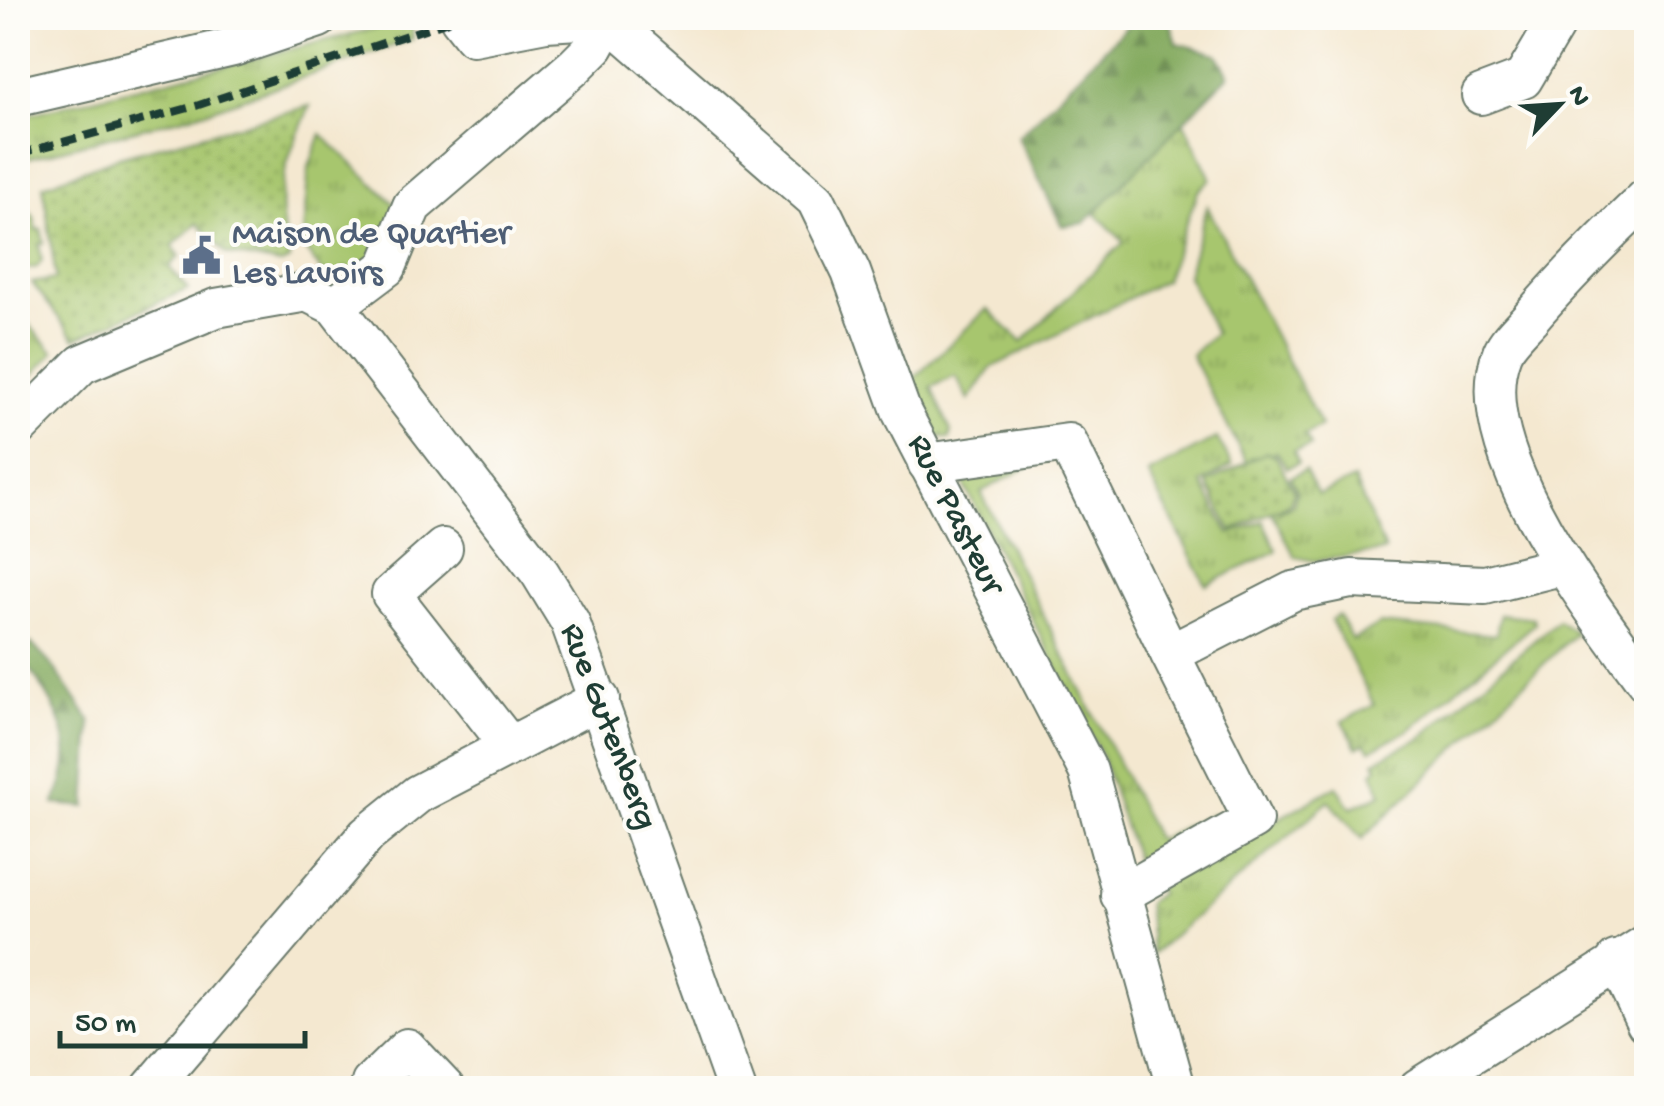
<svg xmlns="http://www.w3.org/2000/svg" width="1664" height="1106" font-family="'Gochi Hand',sans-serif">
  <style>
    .grass { fill: url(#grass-tufts); stroke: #638251; stroke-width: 2.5 }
    .forest { fill: url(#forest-firs); stroke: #52744a; stroke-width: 2.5 }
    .park { fill: url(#park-dots); stroke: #638251; stroke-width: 2.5 }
    .garden { fill: #a7c66e; stroke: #638251; stroke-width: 2.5 }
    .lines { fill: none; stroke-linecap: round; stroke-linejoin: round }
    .minor-casing { stroke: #6a796b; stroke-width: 42 }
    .minor { stroke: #fff; stroke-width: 38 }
    .rail { stroke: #1f3d34; stroke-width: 8; stroke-dasharray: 15 8; stroke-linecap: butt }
    .labels { text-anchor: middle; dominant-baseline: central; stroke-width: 8; stroke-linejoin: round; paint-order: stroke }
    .service-label { font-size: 35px; fill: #4e5e75; stroke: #fdfcf7; text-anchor: start }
    .street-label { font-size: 35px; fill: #1f3d34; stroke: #fdfcf7 }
  </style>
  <defs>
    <pattern id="grass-tufts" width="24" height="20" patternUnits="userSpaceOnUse" patternTransform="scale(2.5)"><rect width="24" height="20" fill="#a7c66e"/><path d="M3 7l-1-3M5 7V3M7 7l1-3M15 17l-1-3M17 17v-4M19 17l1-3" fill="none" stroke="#87a25b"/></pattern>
    <pattern id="forest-firs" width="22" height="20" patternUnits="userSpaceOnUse" patternTransform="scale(2.5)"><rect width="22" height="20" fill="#85ab61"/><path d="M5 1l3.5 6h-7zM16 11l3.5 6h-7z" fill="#6c8c51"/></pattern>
    <pattern id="park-dots" width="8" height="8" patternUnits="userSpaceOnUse" patternTransform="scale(2.5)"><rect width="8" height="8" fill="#a7c66e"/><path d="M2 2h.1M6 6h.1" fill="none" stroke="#87a25b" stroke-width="1.8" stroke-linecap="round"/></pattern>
  </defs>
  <rect width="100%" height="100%" fill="#fdfcf7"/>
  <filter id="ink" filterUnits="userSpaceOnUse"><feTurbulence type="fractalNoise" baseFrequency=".01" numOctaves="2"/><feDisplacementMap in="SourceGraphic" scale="20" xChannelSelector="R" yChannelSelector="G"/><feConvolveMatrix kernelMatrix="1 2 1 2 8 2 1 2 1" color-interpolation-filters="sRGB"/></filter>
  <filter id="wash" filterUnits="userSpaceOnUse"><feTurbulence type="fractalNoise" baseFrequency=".0048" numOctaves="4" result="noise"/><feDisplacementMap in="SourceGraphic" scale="40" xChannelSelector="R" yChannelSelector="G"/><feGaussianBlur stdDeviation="2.25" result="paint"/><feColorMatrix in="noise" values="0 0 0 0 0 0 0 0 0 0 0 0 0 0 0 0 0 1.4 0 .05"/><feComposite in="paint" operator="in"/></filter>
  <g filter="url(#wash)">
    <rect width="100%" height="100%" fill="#f4e8d0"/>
    <g class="grass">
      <path d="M 388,18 L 412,18 L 413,39 L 207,111 L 18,161 L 18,117 L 388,25 Z"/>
      <path d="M 1183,121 L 1211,179 L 1198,191 L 1165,280 L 991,368 L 969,400 L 956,376 L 931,387 L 951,431 L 949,439 L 934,436 L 911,381 L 987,309 L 1022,342 L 1124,242 L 1086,204 Z"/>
      <path d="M 321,134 L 398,207 L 385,245 L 360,275 L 346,268 L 335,275 L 321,271 L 302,245 L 309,167 Z"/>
      <path d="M 1207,206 L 1321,426 L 1305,435 L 1311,446 L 1294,451 L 1298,463 L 1287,468 L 1277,452 L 1251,458 L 1279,511 L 1293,505 L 1297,492 L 1290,477 L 1305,470 L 1318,495 L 1354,479 L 1385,551 L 1314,561 L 1295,557 L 1191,355 L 1215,333 L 1187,275 Z"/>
      <path d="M 18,313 L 54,352 L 18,391 Z"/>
      <path d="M 1217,438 L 1232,465 L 1202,483 L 1229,534 L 1263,521 L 1277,551 L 1206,585 L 1148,474 Z"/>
      <path d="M 972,463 L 1027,467 L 981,492 L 1157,840 L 1212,814 L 1215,820 L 1147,861 L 1137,864 L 1102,757 L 961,479 Z"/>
      <path d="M 1500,614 L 1533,618 L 1535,623 L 1409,730 L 1370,750 L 1365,743 L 1357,747 L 1343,721 L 1374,705 L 1331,620 L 1338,615 L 1352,640 L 1380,624 L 1496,635 Z"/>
      <path d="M 1558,620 L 1576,633 L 1362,839 L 1329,801 L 1152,954 L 1147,903 L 1160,893 L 1156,887 L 1337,786 L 1351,808 L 1382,794 L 1373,772 L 1378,767 L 1375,761 L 1420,738 Z"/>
    </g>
    <g class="forest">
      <path d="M 1135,18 L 1169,18 L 1177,43 L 1217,54 L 1229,75 L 1084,223 L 1062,226 L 1018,137 Z"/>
      <path d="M 31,643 L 55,669 L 91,722 L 86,807 L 54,804 C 83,743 57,707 22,658 Z"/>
    </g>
    <g class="park">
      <path d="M 310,106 C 283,167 272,194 290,260 L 281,264 L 227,254 L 197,223 L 172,246 L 180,256 L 169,267 L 188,289 L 75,339 L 32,283 L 56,279 L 43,185 L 119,157 Z"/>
      <path d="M 1267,452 L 1276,456 L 1294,492 L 1290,503 L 1231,531 L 1207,483 Z"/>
    </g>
    <path class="garden" d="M 27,209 L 34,217 L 36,230 L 41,229 L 44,243 L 39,244 L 42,260 L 37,267 L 18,270 L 18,210 Z"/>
  </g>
  <g filter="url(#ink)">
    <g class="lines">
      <defs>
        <g id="minor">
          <path d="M 459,18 L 473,36 L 546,22 L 612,18"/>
          <path d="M 1481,95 L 1523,79 L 1559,18"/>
          <path d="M 18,97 L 233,47 L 319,18"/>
          <path d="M 1646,198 C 1605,237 1567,275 1530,318 C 1521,328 1507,341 1502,353 C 1465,447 1593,609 1646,682"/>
          <path d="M 335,306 L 387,267 L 412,206 L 575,66 L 595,46 L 609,20 L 816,200 L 851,272 L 902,413 L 1088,771 L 1176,1088"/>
          <path d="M 18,428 L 82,364 L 216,308 L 307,292 L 335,306 L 540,573 L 570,622 L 736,1088"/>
          <path d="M 927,463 L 1068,443 L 1170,654"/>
          <path d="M 443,548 L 391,594 L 509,745"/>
          <path d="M 1120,895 L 1253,820 L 1170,654 L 1293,591 L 1351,579 L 1485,585 L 1561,566"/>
          <path d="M 1616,960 L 1646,1023"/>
          <path d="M 151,1088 L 367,835 L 418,794 L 600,699"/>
          <path d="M 377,1088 L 371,1083 L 407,1048 L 445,1088"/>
          <path d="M 1418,1088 L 1646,944"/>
        </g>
      </defs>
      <use href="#minor" class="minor-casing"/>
      <use href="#minor" class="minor"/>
      <path class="rail" d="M 18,154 L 196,106 L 457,18"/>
    </g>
  </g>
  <defs>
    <symbol id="civic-bare" viewBox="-9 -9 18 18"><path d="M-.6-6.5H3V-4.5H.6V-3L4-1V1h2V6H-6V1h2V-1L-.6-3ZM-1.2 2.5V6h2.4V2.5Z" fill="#5c6f8a" stroke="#fdfcf7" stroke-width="2.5" paint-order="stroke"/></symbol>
  </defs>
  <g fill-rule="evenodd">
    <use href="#civic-bare" x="174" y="228" width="55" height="55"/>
  </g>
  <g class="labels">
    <g class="service-label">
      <text x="232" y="235">Maison de Quartier<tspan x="232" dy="40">Les Lavoirs</tspan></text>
    </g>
    <g class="street-label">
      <text transform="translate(954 515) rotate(63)">Rue Pasteur</text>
      <text transform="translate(607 727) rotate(69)">Rue Gutenberg</text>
    </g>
  </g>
  <rect width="1664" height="1106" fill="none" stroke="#fdfcf7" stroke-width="60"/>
  <g transform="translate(1559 105) rotate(65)" stroke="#fdfcf7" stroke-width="8" paint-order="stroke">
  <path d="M0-8L18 38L0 25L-18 38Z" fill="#1f3d34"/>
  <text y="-15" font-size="28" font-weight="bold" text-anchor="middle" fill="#1f3d34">N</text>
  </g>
  <path d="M60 1031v15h245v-15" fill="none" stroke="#1f3d34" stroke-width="5"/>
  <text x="75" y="1031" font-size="30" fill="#1f3d34" stroke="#fdfcf7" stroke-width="8" paint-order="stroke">50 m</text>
</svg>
